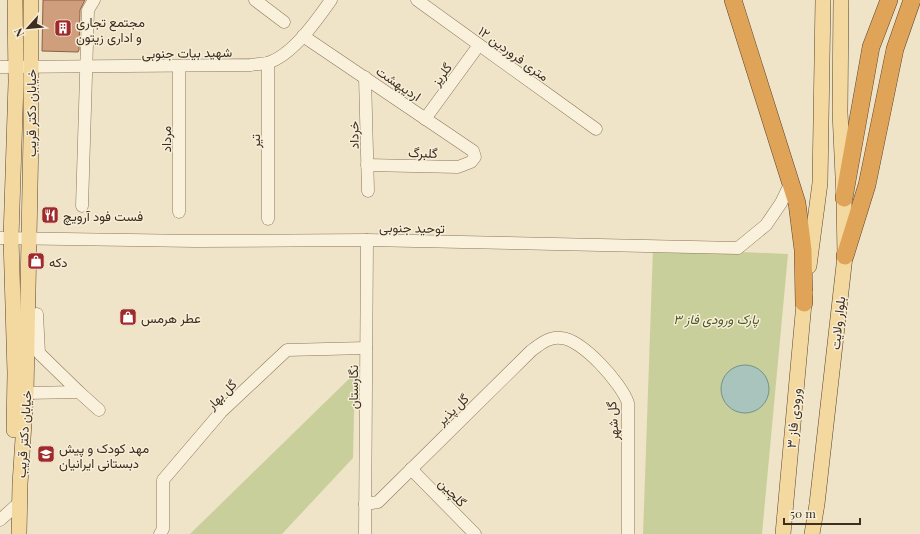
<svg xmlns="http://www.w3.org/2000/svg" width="920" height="534" font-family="'Playfair Display',Vazirmatn,serif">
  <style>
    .green { fill: #c9cf9b }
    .water { fill: #a9c4bc; stroke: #6f938a }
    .building { fill: #cf9f7d; stroke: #8d5f41 }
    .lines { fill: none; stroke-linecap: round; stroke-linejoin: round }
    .minor-casing { stroke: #8d765c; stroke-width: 13 }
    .major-casing { stroke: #5b4430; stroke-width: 16 }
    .highway-casing { stroke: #5b4430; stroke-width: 18 }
    .minor { stroke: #faf1dc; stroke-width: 12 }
    .major { stroke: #f3d9a0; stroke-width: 15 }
    .highway { stroke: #e0a458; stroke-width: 17 }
    .labels { text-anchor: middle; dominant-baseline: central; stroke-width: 3; stroke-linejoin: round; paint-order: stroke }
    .poi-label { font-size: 13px; fill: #3d2e20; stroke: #f7eed8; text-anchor: start }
    .street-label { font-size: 13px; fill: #3d2e20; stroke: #f7eed8 }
    .park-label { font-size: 13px; font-style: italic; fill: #4d5a26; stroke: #f7eed8 }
  </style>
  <rect width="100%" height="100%" fill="#f0e4c8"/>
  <g class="green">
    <path d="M 653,248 L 788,254 L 762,534 L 643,534 Z"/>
    <path d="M 355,373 L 353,458 L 282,534 L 190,534 Z"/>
  </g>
  <circle class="water" cx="745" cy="389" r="24"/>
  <path class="building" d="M 43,0 L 85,0 L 80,10 L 79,50 L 78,52 L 42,51 Z"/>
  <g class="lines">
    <defs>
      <g id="minor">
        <path d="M 255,0 L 284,22"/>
        <path d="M 417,0 L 596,129"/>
        <path d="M 303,36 L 473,151 L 475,157 L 471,162 L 458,167 L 367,165"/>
        <path d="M 268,63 L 268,219"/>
        <path d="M 179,66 L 179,212"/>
        <path d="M 0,67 L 251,65 C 256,64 262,64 267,63 C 292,56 317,20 331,0"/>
        <path d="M 365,77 L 368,191"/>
        <path d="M 425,119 L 479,45"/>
        <path d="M 82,206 L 88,10 L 94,0"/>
        <path d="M 0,238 L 195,241 L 367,240 L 738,248 L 766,225 L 781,203 L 791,182"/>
        <path d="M 37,314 L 39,353 L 79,392"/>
        <path d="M 26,393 L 79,392 L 99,410"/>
        <path d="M 411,469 L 475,534"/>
        <path d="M 365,504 L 378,502 L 531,351 C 540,344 550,336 561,338 C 582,339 622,384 628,403 L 628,534"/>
        <path d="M 0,520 L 20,502"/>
        <path d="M 160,534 L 163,529 L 163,480 L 221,412 L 287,350 L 366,348"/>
        <path d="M 365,534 L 367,240"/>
      </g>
      <g id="major">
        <path d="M 809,266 L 820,183 L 823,0"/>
        <path d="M 14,430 L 15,373 L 11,238 L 16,82 L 15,0"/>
        <path d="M 19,534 L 20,484 L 26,393 L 31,135 L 31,0"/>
        <path d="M 783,534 L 805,292"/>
        <path d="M 812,534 L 817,504 L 845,256 L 844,198 L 840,112 L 841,0"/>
      </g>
      <g id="highway">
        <path d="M 733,0 L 797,203 L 803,250 L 804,303"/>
        <path d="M 844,198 L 871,47 L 889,0"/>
        <path d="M 845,256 L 867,185 L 895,49 L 912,0"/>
      </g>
    </defs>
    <use href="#minor" class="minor-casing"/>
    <use href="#major" class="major-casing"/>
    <use href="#highway" class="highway-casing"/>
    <use href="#minor" class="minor"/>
    <use href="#major" class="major"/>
    <use href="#highway" class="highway"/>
  </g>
  <defs>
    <symbol id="building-square" viewBox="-11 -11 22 22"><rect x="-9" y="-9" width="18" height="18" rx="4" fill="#9e2a2b" stroke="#f7eed8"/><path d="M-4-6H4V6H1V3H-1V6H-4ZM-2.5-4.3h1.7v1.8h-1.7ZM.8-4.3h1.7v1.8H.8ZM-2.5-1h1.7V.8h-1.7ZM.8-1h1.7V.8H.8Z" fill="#fff"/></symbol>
    <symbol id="restaurant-square" viewBox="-11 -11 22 22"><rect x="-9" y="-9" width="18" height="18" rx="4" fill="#9e2a2b" stroke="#f7eed8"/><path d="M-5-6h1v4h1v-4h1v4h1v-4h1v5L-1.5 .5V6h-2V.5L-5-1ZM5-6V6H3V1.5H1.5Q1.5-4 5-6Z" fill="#fff"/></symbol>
    <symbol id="shop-square" viewBox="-11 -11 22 22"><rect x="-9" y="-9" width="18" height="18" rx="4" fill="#9e2a2b" stroke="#f7eed8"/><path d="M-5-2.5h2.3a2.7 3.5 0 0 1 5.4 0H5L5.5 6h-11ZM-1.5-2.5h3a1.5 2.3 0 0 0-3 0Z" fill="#fff"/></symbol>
    <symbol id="school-square" viewBox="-11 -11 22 22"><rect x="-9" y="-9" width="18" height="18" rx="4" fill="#9e2a2b" stroke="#f7eed8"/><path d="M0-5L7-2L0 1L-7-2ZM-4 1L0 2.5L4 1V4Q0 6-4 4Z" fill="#fff"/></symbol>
  </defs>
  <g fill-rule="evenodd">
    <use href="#building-square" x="53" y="18" width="20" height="20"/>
    <use href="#restaurant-square" x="40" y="205" width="20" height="20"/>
    <use href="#shop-square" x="26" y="251" width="20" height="20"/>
    <use href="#shop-square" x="118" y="307" width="20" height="20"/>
    <use href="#school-square" x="36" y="444" width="20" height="20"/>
  </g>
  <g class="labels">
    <g class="poi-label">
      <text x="76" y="21">مجتمع تجاری<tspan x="76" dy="15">و اداری زیتون</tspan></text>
      <text x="63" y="215">فست فود آرویچ</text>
      <text x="49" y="261">دکه</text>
      <text x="141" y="317">عطر هرمس</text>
      <text x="59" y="447">مهد کودک و پیش<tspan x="59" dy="15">دبستانی ایرانیان</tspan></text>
    </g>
    <g class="street-label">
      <text transform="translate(187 52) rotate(-1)">شهید بیات جنوبی</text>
      <text transform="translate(514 53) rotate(36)">۱۲ متری فروردین</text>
      <text transform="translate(441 74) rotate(-54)">گلریز</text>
      <text transform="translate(399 83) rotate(34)">اردیبهشت</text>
      <text transform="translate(30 113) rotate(-90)">خیابان دکتر قریب</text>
      <text transform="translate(353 135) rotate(-91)">خرداد</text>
      <text transform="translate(165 139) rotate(-90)">مرداد</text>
      <text transform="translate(254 141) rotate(-90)">تیر</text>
      <text transform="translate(423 152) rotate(2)">گلبرگ</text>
      <text transform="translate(412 227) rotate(1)">توحید جنوبی</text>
      <text transform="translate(837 323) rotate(-84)">بلوار ولایت</text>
      <text transform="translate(352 387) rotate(-90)">نگارستان</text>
      <text transform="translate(221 394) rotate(-45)">گل بهار</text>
      <text transform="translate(452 409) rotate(-44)">گل پذیر</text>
      <text transform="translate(793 418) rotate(-85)">ورودی فاز ۳</text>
      <text transform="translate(612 421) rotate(-94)">گل شهر</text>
      <text transform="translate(23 434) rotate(-86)">خیابان دکتر قریب</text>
      <text transform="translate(453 492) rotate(46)">گلچین</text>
    </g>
    <g class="park-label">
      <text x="716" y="318">پارک ورودی فاز ۳</text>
    </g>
  </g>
  <g transform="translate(28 28) rotate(243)" stroke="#f7eed8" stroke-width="3" paint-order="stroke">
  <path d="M0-3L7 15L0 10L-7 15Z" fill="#3d2e20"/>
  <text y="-6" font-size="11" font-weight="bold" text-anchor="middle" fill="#3d2e20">N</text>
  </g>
  <path d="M784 518v6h76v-6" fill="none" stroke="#3d2e20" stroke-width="2"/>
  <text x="790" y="518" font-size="12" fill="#3d2e20" stroke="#f7eed8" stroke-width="3" paint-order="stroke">50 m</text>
</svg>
